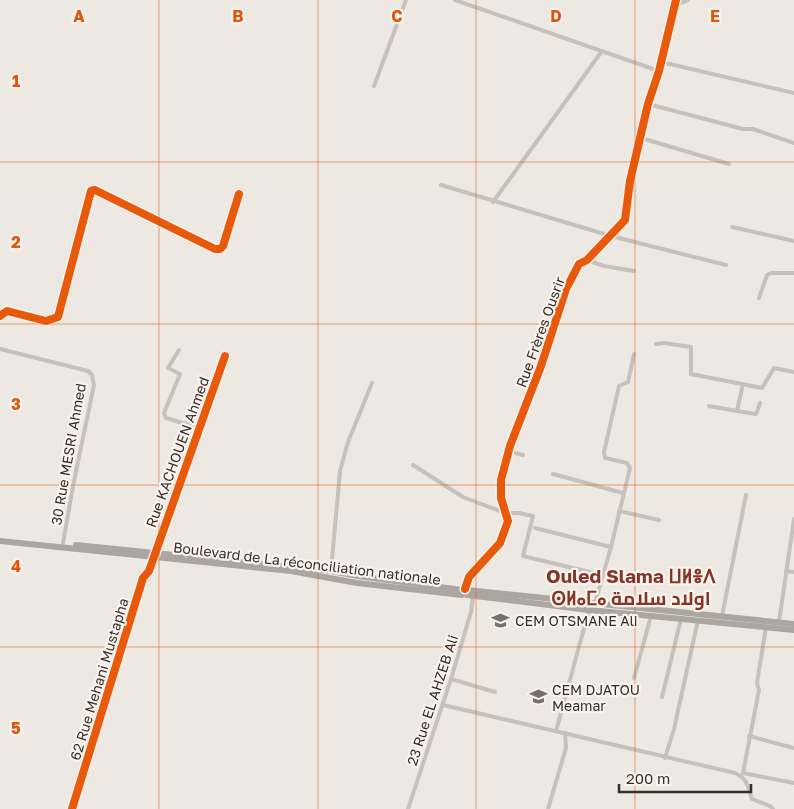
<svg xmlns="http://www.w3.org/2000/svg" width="794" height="809" font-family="'Golos Text',Cairo,'Noto Sans Tifinagh',sans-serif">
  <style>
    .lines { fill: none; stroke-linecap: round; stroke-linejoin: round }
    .minor { stroke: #c7c0bc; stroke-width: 4 }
    .trunk { stroke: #aca6a2; stroke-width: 6 }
    .cycleway-casing { stroke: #faf2ec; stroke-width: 11 }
    .cycleway { stroke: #e8590c; stroke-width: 8 }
    .grid { fill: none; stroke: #df570e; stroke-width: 1; stroke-opacity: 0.55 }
    .labels { text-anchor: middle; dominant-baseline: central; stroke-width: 4.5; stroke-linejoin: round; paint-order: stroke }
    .street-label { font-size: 14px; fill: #382e2a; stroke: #faf2ec }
    .poi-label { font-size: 14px; fill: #382e2a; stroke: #faf2ec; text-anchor: start }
    .district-label { font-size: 19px; font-weight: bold; fill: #843626; stroke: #faf2ec }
    .grid-label { font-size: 16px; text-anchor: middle; font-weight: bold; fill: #df570e; stroke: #faf2ec; stroke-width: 4.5; stroke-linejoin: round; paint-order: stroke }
  </style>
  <rect width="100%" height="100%" fill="#eee8e3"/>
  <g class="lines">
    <g class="minor">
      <path d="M 455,0 L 659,71"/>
      <path d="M 674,6 L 688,0"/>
      <path d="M 661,62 L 794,93"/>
      <path d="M 374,86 L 406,0"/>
      <path d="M 648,104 L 743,129 L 753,129 L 794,143"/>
      <path d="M 641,138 L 729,164"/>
      <path d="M 441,185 L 611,236 L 726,265"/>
      <path d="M 493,202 L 602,51"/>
      <path d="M 732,227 L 794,241"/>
      <path d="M 587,260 L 604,266 L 634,271"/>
      <path d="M 759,298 L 767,275 L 771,273 L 794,273"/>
      <path d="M 0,316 L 7,311 L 46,321 L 58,317 L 91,191 L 95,190 L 215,249 L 220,249 L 223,246 L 239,194"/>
      <path d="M 656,344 L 664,343 L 691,347 L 691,374 L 762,388 L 774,368 L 794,372"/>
      <path d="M 0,349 L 88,371 L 92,375 L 94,385 L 74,481 L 63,543"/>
      <path d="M 179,350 L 168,368 L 180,374 L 164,413 L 166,418 L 199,428"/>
      <path d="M 709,406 L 737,411 L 743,384"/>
      <path d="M 737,411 L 756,414 L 760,403"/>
      <path d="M 508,451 L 523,455"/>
      <path d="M 413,465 L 463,497 L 505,513 L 519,513 L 533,516 L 523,556 L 602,575"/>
      <path d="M 553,474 L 623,493"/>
      <path d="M 619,511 L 659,520"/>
      <path d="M 535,528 L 611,547"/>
      <path d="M 331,571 L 340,471 L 348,442 L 372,383"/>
      <path d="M 786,571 L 794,572"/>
      <path d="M 465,589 L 469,577 L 500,543 L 508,521 L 501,498 L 501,480 L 510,446 L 541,366 L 566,289 L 579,264 L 587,260 L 625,220 L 630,181 L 648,104 L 659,71 L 676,0"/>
      <path d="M 595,603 L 611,547 L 630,468 L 627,463 L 605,458 L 604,452 L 619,386 L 628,382 L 634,354"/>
      <path d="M 722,616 L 746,495"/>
      <path d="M 779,622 L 794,519"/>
      <path d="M 766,627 L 757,683 L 759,690 L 743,773 L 794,783"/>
      <path d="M 634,678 L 651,616"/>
      <path d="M 451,679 L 495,692"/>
      <path d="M 662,697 L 681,619"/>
      <path d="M 443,705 L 735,773 C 749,780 747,786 752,799 L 770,806 L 773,809"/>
      <path d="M 556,731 L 589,610"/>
      <path d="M 749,736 L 794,748"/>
      <path d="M 665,758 L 674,729 L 698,620"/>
      <path d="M 72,809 L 143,578 L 149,571 L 225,356"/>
      <path d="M 408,809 L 451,679 L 471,612 L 473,596"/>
      <path d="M 548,809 L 566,748 L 565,733"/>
    </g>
    <g class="trunk">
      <path d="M 0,541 L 291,571 L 357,583 L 462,595"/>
      <path d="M 76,545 L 331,571 L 358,576 L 462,590"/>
      <path d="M 467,590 L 794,624"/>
      <path d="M 467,595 L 589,610 L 794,630"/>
    </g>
    <defs>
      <g id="cycleway">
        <path d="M 0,316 L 7,311 L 46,321 L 58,317 L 91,191 L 95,190 L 215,249 L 220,249 L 223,246 L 239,194"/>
        <path d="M 465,589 L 469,577 L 500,543 L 508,521 L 501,498 L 501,480 L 510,446 L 541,366 L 566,289 L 579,264 L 587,260 L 625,220 L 630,181 L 648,104 L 659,71 L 676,0"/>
        <path d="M 72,809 L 143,578 L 149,571 L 225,356"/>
      </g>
    </defs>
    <use href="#cycleway" class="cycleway-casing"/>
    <use href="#cycleway" class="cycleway"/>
  </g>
  <path class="grid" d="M 159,0 L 159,809M 318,0 L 318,809M 476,0 L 476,809M 635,0 L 635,809M 0,162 L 794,162M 0,324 L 794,324M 0,485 L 794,485M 0,647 L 794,647"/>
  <defs>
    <symbol id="school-bare" viewBox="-9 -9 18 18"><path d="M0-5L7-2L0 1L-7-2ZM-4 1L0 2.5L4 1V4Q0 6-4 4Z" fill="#786f6b" stroke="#faf2ec" stroke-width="2.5" paint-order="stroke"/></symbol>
  </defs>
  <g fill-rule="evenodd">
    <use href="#school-bare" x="488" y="608" width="25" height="25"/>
    <use href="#school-bare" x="526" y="684" width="25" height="25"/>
  </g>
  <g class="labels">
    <g class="street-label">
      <text transform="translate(540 332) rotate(-70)">Rue Frères Ousrir</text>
      <text transform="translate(177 452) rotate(-70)">Rue KACHOUEN Ahmed</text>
      <text transform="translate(68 454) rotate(-80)">30 Rue MESRI Ahmed</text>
      <text transform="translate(307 563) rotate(7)">Boulevard de La réconciliation nationale</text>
      <text transform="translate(99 679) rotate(-73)">62 Rue Mehani Mustapha</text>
      <text transform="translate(432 700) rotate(-72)">23 Rue EL AHZEB Ali</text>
    </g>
    <g class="poi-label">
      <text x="515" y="620">CEM OTSMANE Ali</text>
      <text x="552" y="689">CEM DJATOU<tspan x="552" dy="16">Meamar</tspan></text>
    </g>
    <g class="district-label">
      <text x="631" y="575">Ouled Slama ⵡⵍⴻⴷ<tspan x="631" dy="22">ⵙⵍⴰⵎⴰ اولاد سلامة</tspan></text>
    </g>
  </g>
  <g class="grid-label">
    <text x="79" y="22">A</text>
    <text x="238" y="22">B</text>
    <text x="397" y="22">C</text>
    <text x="556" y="22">D</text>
    <text x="715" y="22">E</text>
    <text x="16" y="87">1</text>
    <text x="16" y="248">2</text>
    <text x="16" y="410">3</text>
    <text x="16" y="572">4</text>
    <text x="16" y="734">5</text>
  </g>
  <path d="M619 784v8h132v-8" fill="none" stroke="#382e2a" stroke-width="2.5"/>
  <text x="626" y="784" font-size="15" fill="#382e2a" stroke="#faf2ec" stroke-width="4" paint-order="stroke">200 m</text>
</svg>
